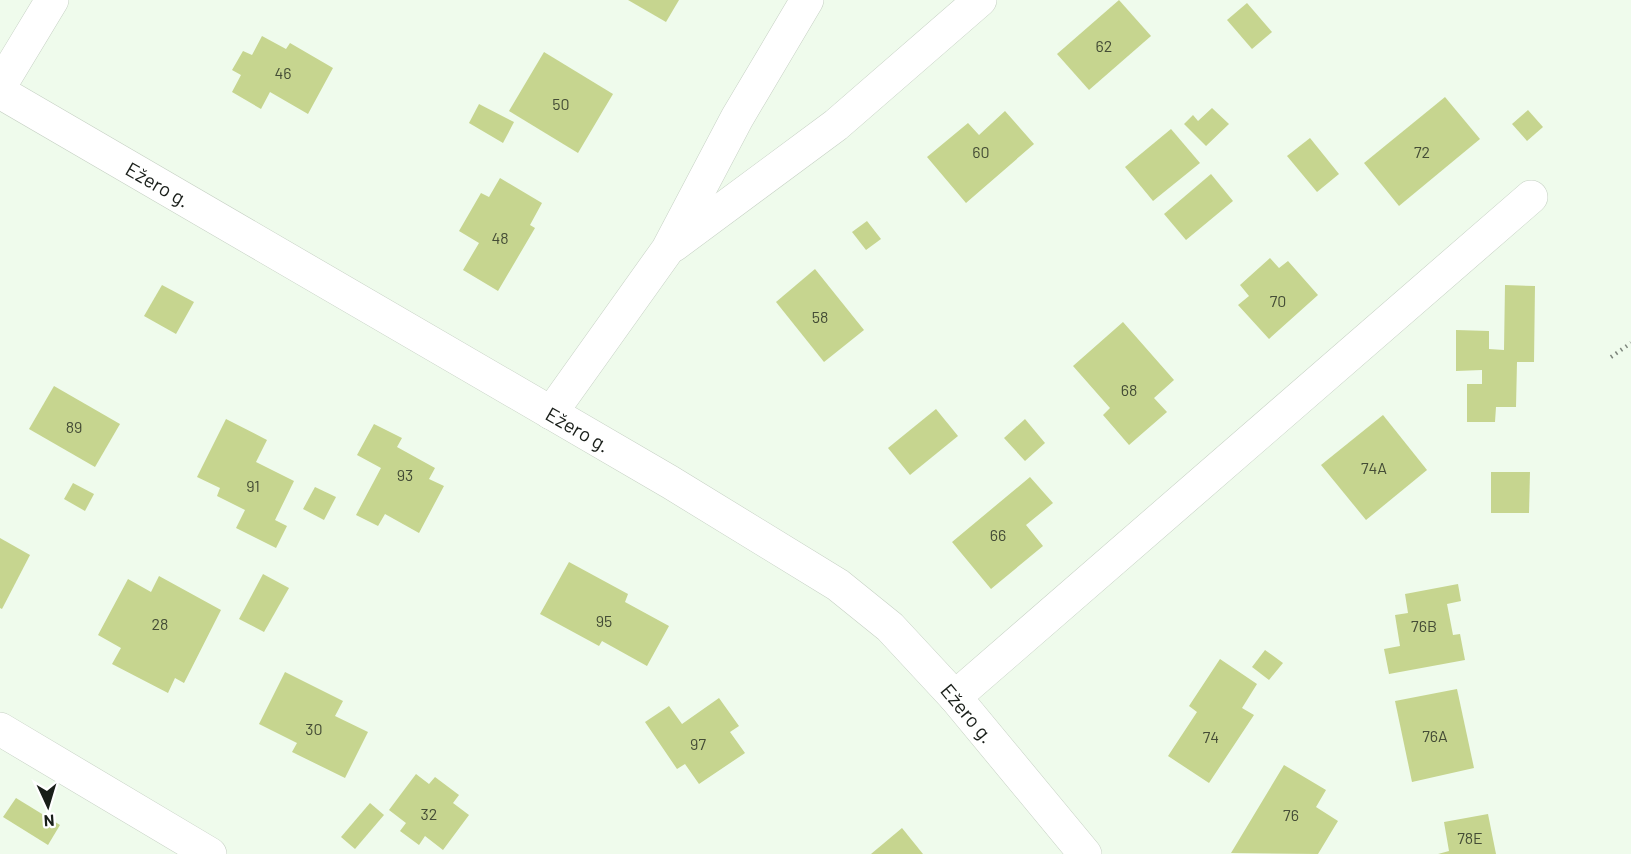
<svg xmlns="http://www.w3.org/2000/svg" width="1631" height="854" font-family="Barlow,sans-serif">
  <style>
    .building { fill: #c6d58f }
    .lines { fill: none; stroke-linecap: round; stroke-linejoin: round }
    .minor-casing { stroke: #c6d1c4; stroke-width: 34 }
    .path { stroke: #7c857b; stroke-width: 4; stroke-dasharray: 1.5 4.5; stroke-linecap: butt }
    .minor { stroke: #fff; stroke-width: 33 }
    .labels { text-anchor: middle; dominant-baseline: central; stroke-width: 4.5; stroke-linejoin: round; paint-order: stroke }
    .number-label { font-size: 16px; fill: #444c36 }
    .street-label { font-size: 20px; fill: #191e19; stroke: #fff }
  </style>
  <rect width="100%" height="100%" fill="#effbec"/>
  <g class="building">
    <path d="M 628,0 L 679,0 L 666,22 Z"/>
    <path d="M 1119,0 L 1151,36 L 1089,90 L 1057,54 Z"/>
    <path d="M 1247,3 L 1272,32 L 1252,49 L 1227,20 Z"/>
    <path d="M 262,36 L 286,49 L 290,43 L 333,68 L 308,114 L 270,92 L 261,109 L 232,92 L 241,75 L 232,70 L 243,51 L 252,55 Z"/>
    <path d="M 544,52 L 613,94 L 578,153 L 509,111 Z"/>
    <path d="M 1445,97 L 1480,139 L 1399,206 L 1364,163 Z"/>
    <path d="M 479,104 L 514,122 L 503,143 L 469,123 Z"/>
    <path d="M 1212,108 L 1229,124 L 1206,146 L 1184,124 L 1193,115 L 1198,121 Z"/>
    <path d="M 1528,110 L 1543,127 L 1527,141 L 1512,124 Z"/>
    <path d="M 1005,111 L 1034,144 L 966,203 L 927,157 L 968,123 L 979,135 Z"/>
    <path d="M 1171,129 L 1200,163 L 1153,201 L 1125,167 Z"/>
    <path d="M 1310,138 L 1339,174 L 1317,192 L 1287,156 Z"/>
    <path d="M 1211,174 L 1233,201 L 1186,240 L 1164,214 Z"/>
    <path d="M 500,178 L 542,203 L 530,225 L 535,228 L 498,291 L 463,270 L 479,243 L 459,231 L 481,193 L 489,197 Z"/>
    <path d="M 867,221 L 881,239 L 866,250 L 852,232 Z"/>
    <path d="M 1270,258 L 1279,268 L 1288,261 L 1318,295 L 1269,339 L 1238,305 L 1249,296 L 1240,285 Z"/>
    <path d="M 815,269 L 864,330 L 824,362 L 776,302 Z"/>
    <path d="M 162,285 L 194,302 L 176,334 L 144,316 Z"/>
    <path d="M 1505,285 L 1535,286 L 1534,362 L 1517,362 L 1516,407 L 1496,407 L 1495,422 L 1467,422 L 1467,384 L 1482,384 L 1482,370 L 1456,371 L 1456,330 L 1489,331 L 1489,349 L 1504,350 Z"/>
    <path d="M 1123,322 L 1174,380 L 1154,398 L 1167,412 L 1129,445 L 1103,415 L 1110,408 L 1073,366 Z"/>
    <path d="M 54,386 L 120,424 L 95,467 L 29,429 Z"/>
    <path d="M 936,409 L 958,436 L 910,475 L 888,448 Z"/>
    <path d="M 1383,415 L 1427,470 L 1366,520 L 1321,465 Z"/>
    <path d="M 226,419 L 267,440 L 256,462 L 294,481 L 275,520 L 287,526 L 276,548 L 236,528 L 245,510 L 217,496 L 220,488 L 197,477 Z"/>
    <path d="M 1025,419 L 1045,443 L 1025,461 L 1004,438 Z"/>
    <path d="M 374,424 L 402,438 L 397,447 L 435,468 L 429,479 L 444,486 L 419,533 L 385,514 L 378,526 L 356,515 L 381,468 L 357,455 Z"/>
    <path d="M 1491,472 L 1530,472 L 1529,513 L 1491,513 Z"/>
    <path d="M 1030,477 L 1053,503 L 1026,525 L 1043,546 L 991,589 L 952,542 Z"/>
    <path d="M 73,483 L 94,494 L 85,511 L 64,499 Z"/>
    <path d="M 315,487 L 336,497 L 324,520 L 303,509 Z"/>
    <path d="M 0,538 L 30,555 L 2,609 L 0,608 Z"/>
    <path d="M 569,562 L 628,594 L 625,602 L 669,626 L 647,666 L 602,641 L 599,646 L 540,614 Z"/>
    <path d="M 263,574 L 289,588 L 264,632 L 239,619 Z"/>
    <path d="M 159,576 L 221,610 L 184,683 L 175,678 L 168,693 L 112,664 L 121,648 L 98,635 L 128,579 L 151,592 Z"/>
    <path d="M 1458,584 L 1461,601 L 1447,604 L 1453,635 L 1460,634 L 1465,660 L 1389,674 L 1384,649 L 1400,646 L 1395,615 L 1408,613 L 1405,594 Z"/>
    <path d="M 1265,650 L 1283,663 L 1269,680 L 1252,667 Z"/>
    <path d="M 1220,659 L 1257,684 L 1242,708 L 1254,715 L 1209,783 L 1168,756 L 1197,712 L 1189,706 Z"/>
    <path d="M 285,672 L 343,701 L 335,716 L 368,732 L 345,778 L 292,752 L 297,743 L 259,724 Z"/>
    <path d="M 1457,689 L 1474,768 L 1412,782 L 1395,701 Z"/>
    <path d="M 719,698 L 739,726 L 730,732 L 745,753 L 699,784 L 685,764 L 677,769 L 645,722 L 669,706 L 682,724 Z"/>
    <path d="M 1284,765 L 1326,790 L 1316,807 L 1338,821 L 1318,854 L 1231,853 Z"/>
    <path d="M 416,774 L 429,784 L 435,777 L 459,795 L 453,803 L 469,815 L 443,850 L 425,836 L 419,845 L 400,831 L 406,823 L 389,810 Z"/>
    <path d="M 16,798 L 60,825 L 48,845 L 3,817 Z"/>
    <path d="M 370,803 L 384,815 L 355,849 L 341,837 Z"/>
    <path d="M 1488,814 L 1496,854 L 1438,854 L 1449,851 L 1444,822 Z"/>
    <path d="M 902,828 L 923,854 L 871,854 Z"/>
  </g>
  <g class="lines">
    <defs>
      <g id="minor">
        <path d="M 0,86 L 52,0"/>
        <path d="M 0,92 L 670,482 L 838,585 L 890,627 L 955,697 L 1085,854"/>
        <path d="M 674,245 L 836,125 L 980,0"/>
        <path d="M 551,413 L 668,249 L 737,118 L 807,0"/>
        <path d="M 955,697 L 1531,197"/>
        <path d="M 0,729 L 210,854"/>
      </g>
    </defs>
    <use href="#minor" class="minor-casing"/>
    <path class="path" d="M 1611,357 L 1631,343"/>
    <use href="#minor" class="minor"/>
  </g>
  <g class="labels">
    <g class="number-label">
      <text x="1104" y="45">62</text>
      <text x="283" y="72">46</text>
      <text x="561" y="103">50</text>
      <text x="981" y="151">60</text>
      <text x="1422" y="151">72</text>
      <text x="500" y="237">48</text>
      <text x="1278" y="300">70</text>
      <text x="820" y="316">58</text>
      <text x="1129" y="389">68</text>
      <text x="74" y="426">89</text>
      <text x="1374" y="467">74A</text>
      <text x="405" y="474">93</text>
      <text x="253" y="485">91</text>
      <text x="998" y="534">66</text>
      <text x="604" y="620">95</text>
      <text x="160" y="623">28</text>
      <text x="1424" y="625">76B</text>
      <text x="314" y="728">30</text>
      <text x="1435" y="735">76A</text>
      <text x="1211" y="736">74</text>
      <text x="698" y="743">97</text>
      <text x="429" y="813">32</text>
      <text x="1291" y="814">76</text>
      <text x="1470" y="837">78E</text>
    </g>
    <g class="street-label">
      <text transform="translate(158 184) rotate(30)">Ežero g.</text>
      <text transform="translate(578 429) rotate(30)">Ežero g.</text>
      <text transform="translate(968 713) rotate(50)">Ežero g.</text>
    </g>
  </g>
  <g transform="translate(48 806) rotate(176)" stroke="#ffffff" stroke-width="4.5" paint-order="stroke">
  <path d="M0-4.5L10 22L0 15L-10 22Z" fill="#191e19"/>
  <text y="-9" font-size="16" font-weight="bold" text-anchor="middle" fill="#191e19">N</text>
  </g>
</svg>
